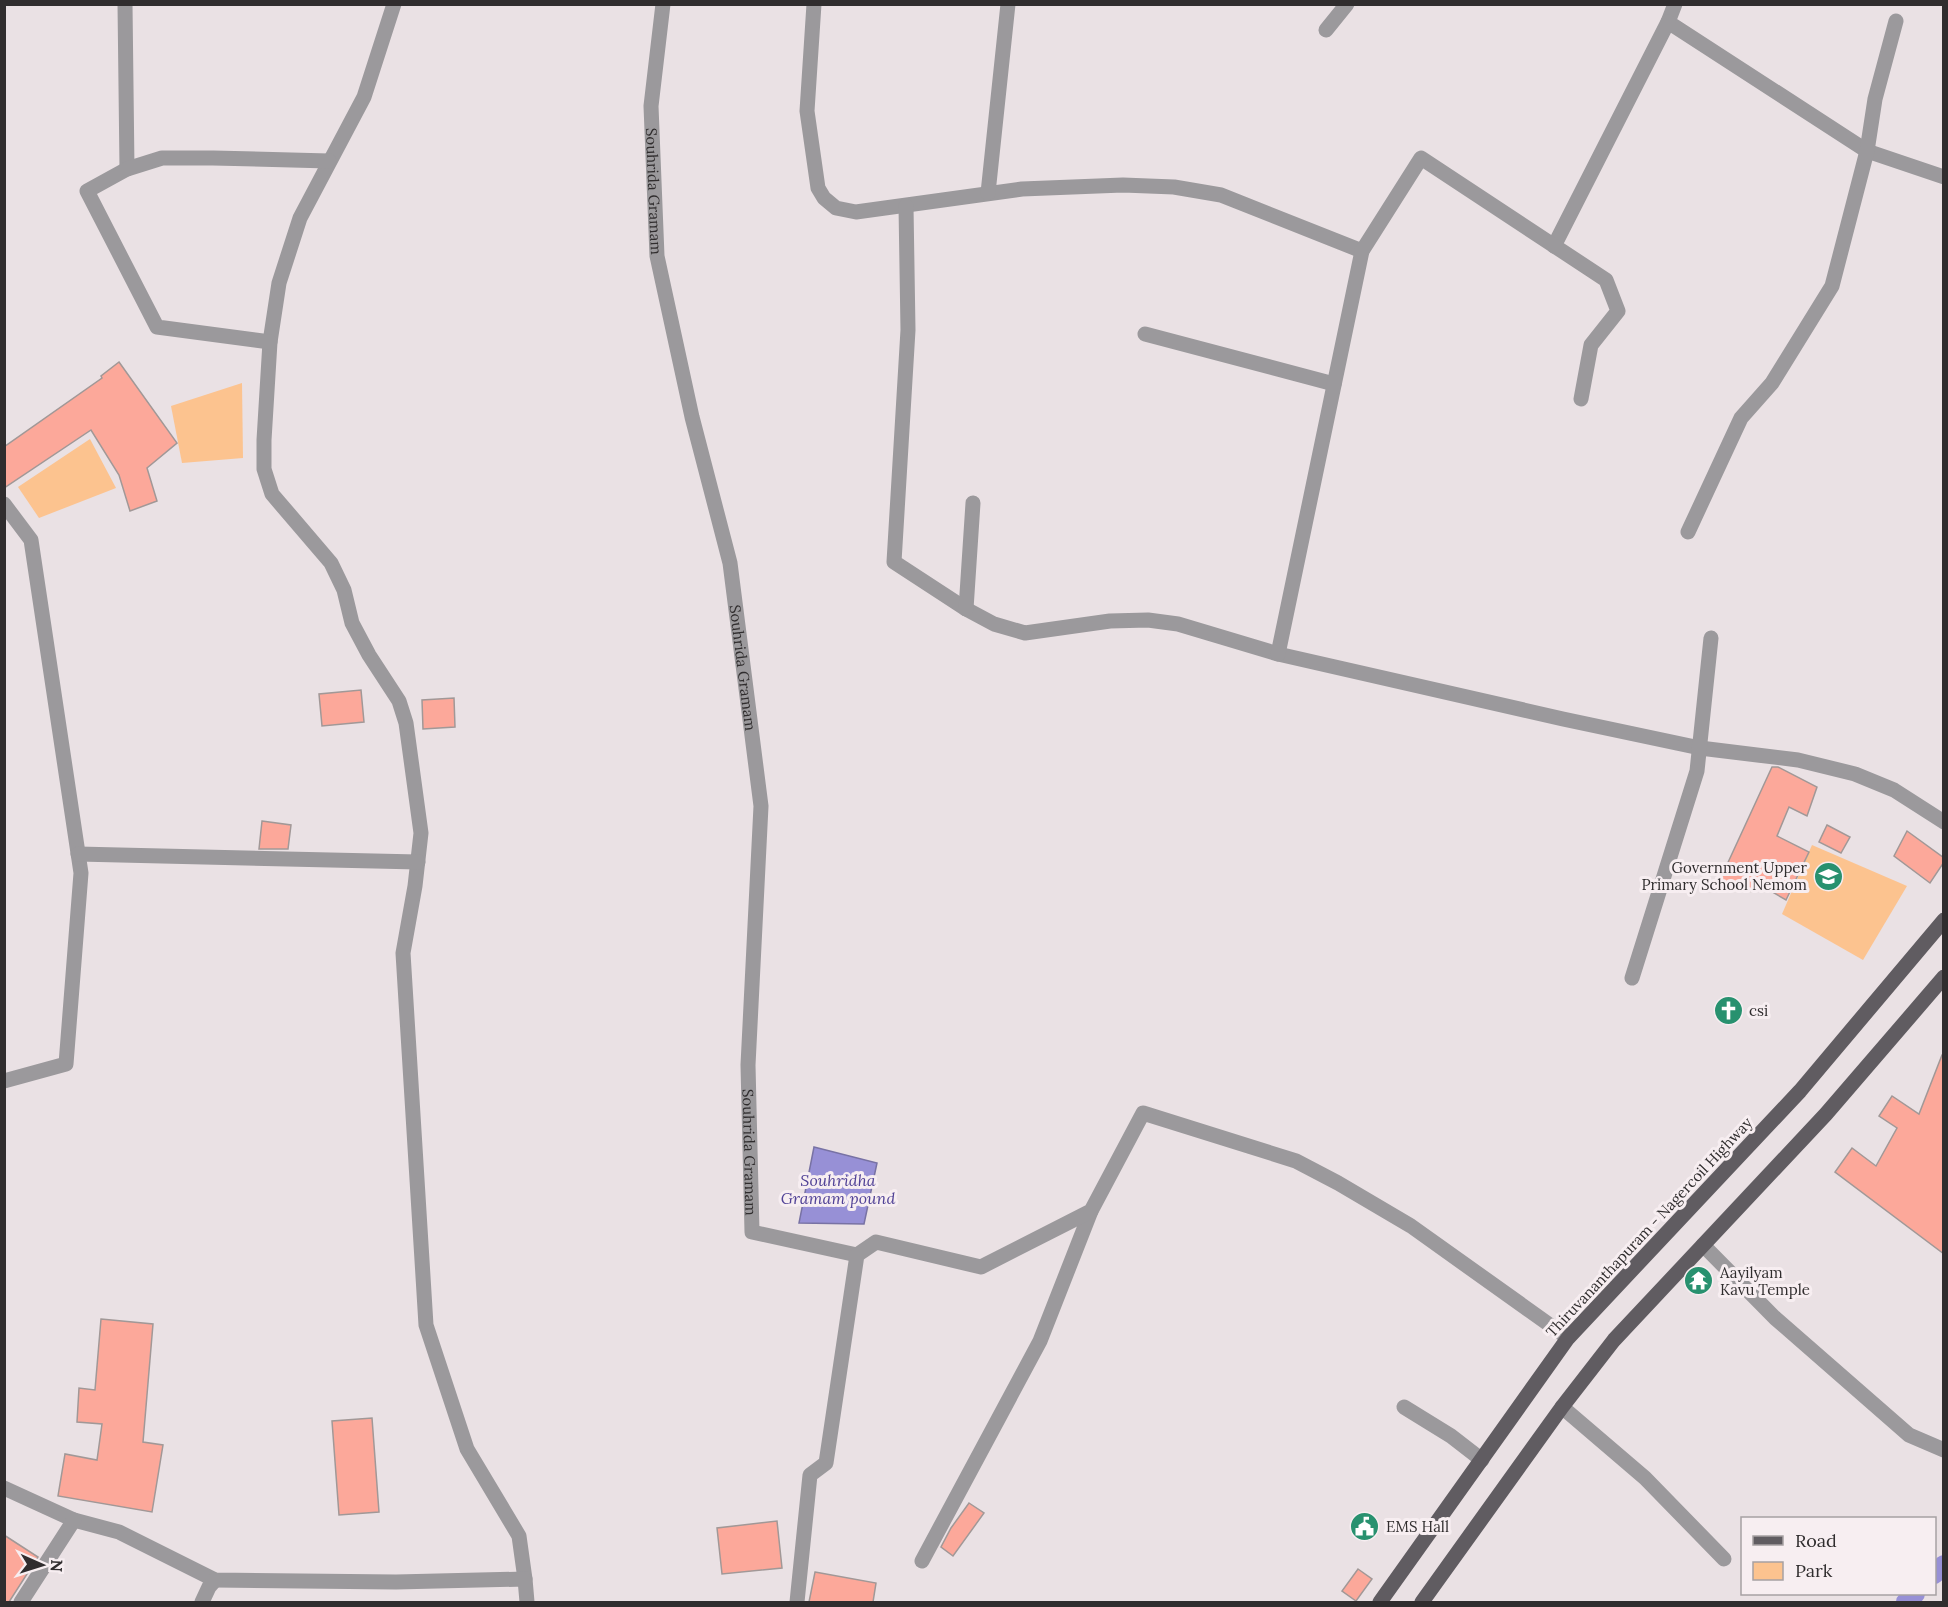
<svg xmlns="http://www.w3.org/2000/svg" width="1948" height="1607" font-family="Lora,serif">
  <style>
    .green { fill: #fcc38f }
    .water { fill: #9790d6; stroke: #7872a4; stroke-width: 1.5 }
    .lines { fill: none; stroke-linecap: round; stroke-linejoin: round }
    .canal { stroke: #9790d6; stroke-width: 20 }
    .building { fill: #fca89a; stroke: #a19897; stroke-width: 1.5 }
    .street { stroke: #9b999c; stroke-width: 15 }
    .primary { stroke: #605c61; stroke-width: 15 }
    .labels { text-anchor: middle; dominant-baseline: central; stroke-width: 6; stroke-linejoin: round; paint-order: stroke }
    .street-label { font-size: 15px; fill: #302d2e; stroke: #f7eef1 }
    .poi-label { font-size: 15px; fill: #302d2e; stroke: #f7eef1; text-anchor: start }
    .water-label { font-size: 16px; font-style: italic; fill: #514296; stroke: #f7eef1 }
  </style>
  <rect width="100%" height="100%" fill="#eae1e4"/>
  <g class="green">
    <path d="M 242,383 L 243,458 L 182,463 L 171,406 Z"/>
    <path d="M 90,439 L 116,488 L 39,518 L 18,487 Z"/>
    <path d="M 1812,845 L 1907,886 L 1863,960 L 1782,914 Z"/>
  </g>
  <path class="water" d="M 814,1147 L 877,1163 L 864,1224 L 799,1223 Z"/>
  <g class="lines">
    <g class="canal">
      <path d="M 1934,1574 L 1944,1565"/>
      <path d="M 1906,1602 L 1915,1594"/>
    </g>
  </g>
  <g class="building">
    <path d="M 119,362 L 177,443 L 147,468 L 157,501 L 130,511 L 119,475 L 91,430 L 4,488 L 4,447 L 102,378 L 101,376 Z"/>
    <path d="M 361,690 L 364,722 L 322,726 L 319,694 Z"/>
    <path d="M 454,698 L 455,727 L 423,729 L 422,700 Z"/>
    <path d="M 1772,767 L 1778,767 L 1817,787 L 1807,816 L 1789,807 L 1777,836 L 1809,852 L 1786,900 L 1757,883 L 1753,892 L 1719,882 Z"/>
    <path d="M 262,821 L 291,825 L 288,849 L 259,849 Z"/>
    <path d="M 1827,825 L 1850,837 L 1841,853 L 1819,842 Z"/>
    <path d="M 1907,831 L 1944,858 L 1944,862 L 1930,883 L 1894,856 Z"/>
    <path d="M 1942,1055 L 1944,1055 L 1944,1254 L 1835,1172 L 1852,1148 L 1876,1166 L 1897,1128 L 1879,1116 L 1892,1096 L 1919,1114 Z"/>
    <path d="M 101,1319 L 153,1324 L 143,1442 L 163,1445 L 152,1512 L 58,1496 L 65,1454 L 97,1460 L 102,1424 L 77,1422 L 79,1388 L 95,1390 Z"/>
    <path d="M 372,1418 L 379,1512 L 339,1515 L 332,1421 Z"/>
    <path d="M 969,1503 L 984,1513 L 953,1556 L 941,1547 L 951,1528 Z"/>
    <path d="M 777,1521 L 782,1568 L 722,1574 L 717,1528 Z"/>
    <path d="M 4,1535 L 38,1557 L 9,1602 L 4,1602 Z"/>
    <path d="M 1358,1569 L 1372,1579 L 1356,1601 L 1342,1591 Z"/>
    <path d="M 815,1572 L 876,1583 L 873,1602 L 809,1602 Z"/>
  </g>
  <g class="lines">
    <g class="street">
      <path d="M 125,4 L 127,169"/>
      <path d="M 394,4 L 364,97 L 300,218 L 279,283 L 270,342 L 264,440 L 264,469 L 272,494 L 331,563 L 344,590 L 352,623 L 369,655 L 399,701 L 406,723 L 421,833 L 415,886 L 403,953 L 426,1325 L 467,1449 L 519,1536 L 525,1579"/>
      <path id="s1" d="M 663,4 L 651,106 L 657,256 L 692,417 L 730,563 L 761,806 L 748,1065 L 752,1232 L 857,1255"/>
      <path d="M 814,4 L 807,111 L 818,188 L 824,198 L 836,208 L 856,212 L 1022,189 L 1123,185 L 1174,187 L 1221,195 L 1362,251"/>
      <path d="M 1675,4 L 1668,22 L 1867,151 L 1944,177"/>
      <path d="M 1326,30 L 1347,4"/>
      <path d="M 988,193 L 1008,4"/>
      <path d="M 906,206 L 908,330 L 894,562 L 966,609 L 994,624 L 1025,633 L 1110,621 L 1148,620 L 1178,624 L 1278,654 L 1563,719 L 1700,748 L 1798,760 L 1855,774 L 1894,790 L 1944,822"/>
      <path d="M 1554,246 L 1668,22"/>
      <path d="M 1145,334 L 1334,384"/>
      <path d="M 270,342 L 157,327 L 87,191 L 127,169 L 162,158 L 213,158 L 329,161"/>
      <path d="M 4,504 L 31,540 L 81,873 L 66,1064 L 4,1081"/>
      <path d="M 1688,532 L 1741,418 L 1772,383 L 1832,286 L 1867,151 L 1875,99 L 1896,21"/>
      <path d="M 966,609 L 973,503"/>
      <path d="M 1278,654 L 1362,251 L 1421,158 L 1606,280 L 1618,311 L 1591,345 L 1581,399"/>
      <path d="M 78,854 L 418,862"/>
      <path d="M 1632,978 L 1697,771 L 1711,638"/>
      <path d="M 1703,1245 L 1775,1318 L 1909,1435 L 1944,1450"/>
      <path d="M 1404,1407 L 1451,1436 L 1482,1460"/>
      <path d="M 1562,1407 L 1645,1478 L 1724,1559"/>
      <path d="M 4,1488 L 74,1520 L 119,1532 L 215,1580 L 396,1582 L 525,1579 L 527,1602"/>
      <path d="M 922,1561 L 1040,1341 L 1091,1211"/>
      <path d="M 21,1602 L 74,1520"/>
      <path d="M 202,1602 L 209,1587 L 215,1580"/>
      <path d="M 797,1602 L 810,1475 L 826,1463 L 857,1255 L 876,1242 L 981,1267 L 1091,1211 L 1143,1113 L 1296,1161 L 1338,1183 L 1411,1226 L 1568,1338"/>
    </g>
    <g class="primary">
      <path d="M 1380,1602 L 1568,1338 L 1800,1091 L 1944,920"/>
      <path d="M 1422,1602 L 1562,1407 L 1614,1340 L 1826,1114 L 1944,977"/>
    </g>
  </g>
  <defs>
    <symbol id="school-disc" viewBox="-11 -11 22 22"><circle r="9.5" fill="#28916f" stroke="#f7eef1"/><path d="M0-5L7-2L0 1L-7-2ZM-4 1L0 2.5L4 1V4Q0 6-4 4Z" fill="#fff"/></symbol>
    <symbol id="church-disc" viewBox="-11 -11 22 22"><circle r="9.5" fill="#28916f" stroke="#f7eef1"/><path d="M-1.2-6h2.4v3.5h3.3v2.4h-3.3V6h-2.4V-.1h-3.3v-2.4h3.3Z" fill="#fff"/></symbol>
    <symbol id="temple-disc" viewBox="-11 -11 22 22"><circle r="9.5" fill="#28916f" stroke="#f7eef1"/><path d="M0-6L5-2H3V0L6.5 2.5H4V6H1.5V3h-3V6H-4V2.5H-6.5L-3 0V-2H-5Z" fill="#fff"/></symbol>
    <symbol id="civic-disc" viewBox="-11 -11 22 22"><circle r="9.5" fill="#28916f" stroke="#f7eef1"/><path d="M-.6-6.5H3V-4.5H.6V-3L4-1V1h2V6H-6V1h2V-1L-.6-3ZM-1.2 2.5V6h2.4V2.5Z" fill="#fff"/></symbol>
  </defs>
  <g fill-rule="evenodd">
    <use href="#school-disc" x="1812" y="860" width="33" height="33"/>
    <use href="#church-disc" x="1712" y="994" width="33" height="33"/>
    <use href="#temple-disc" x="1682" y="1264" width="33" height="33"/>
    <use href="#civic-disc" x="1348" y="1510" width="33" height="33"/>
  </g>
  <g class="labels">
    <g class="street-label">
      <text stroke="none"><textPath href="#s1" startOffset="188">Souhrida Gramam</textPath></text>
      <text stroke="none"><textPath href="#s1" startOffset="674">Souhrida Gramam</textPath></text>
      <text stroke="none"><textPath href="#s1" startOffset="1160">Souhrida Gramam</textPath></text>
      <text transform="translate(1649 1227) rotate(-47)">Thiruvananthapuram - Nagercoil Highway</text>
    </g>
    <g class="poi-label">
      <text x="1807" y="867" text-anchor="end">Government Upper<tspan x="1807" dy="17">Primary School Nemom</tspan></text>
      <text x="1749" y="1010">csi</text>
      <text x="1720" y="1272">Aayilyam<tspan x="1720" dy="17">Kavu Temple</tspan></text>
      <text x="1386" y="1526">EMS Hall</text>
    </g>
    <g class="water-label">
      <text x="838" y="1180">Souhridha<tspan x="838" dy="18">Gramam pound</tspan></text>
    </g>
  </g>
  <rect width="1948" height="1607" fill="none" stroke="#302d2e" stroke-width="12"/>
  <rect x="1741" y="1517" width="195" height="78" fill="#f7eef1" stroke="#a7a1a3" stroke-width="1.5"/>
  <rect x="1753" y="1536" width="30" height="9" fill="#605c61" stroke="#a7a1a3" stroke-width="1.5"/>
  <text x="1795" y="1547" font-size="18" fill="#302d2e">Road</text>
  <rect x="1753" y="1562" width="30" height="18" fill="#fcc38f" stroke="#a7a1a3" stroke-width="1.5"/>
  <text x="1795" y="1577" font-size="18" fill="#302d2e">Park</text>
  <g transform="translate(42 1565) rotate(93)" stroke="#f7eef1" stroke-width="4.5" paint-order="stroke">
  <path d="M0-4.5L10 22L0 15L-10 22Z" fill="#302d2e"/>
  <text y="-9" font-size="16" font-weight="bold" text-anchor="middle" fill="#302d2e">N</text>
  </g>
</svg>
